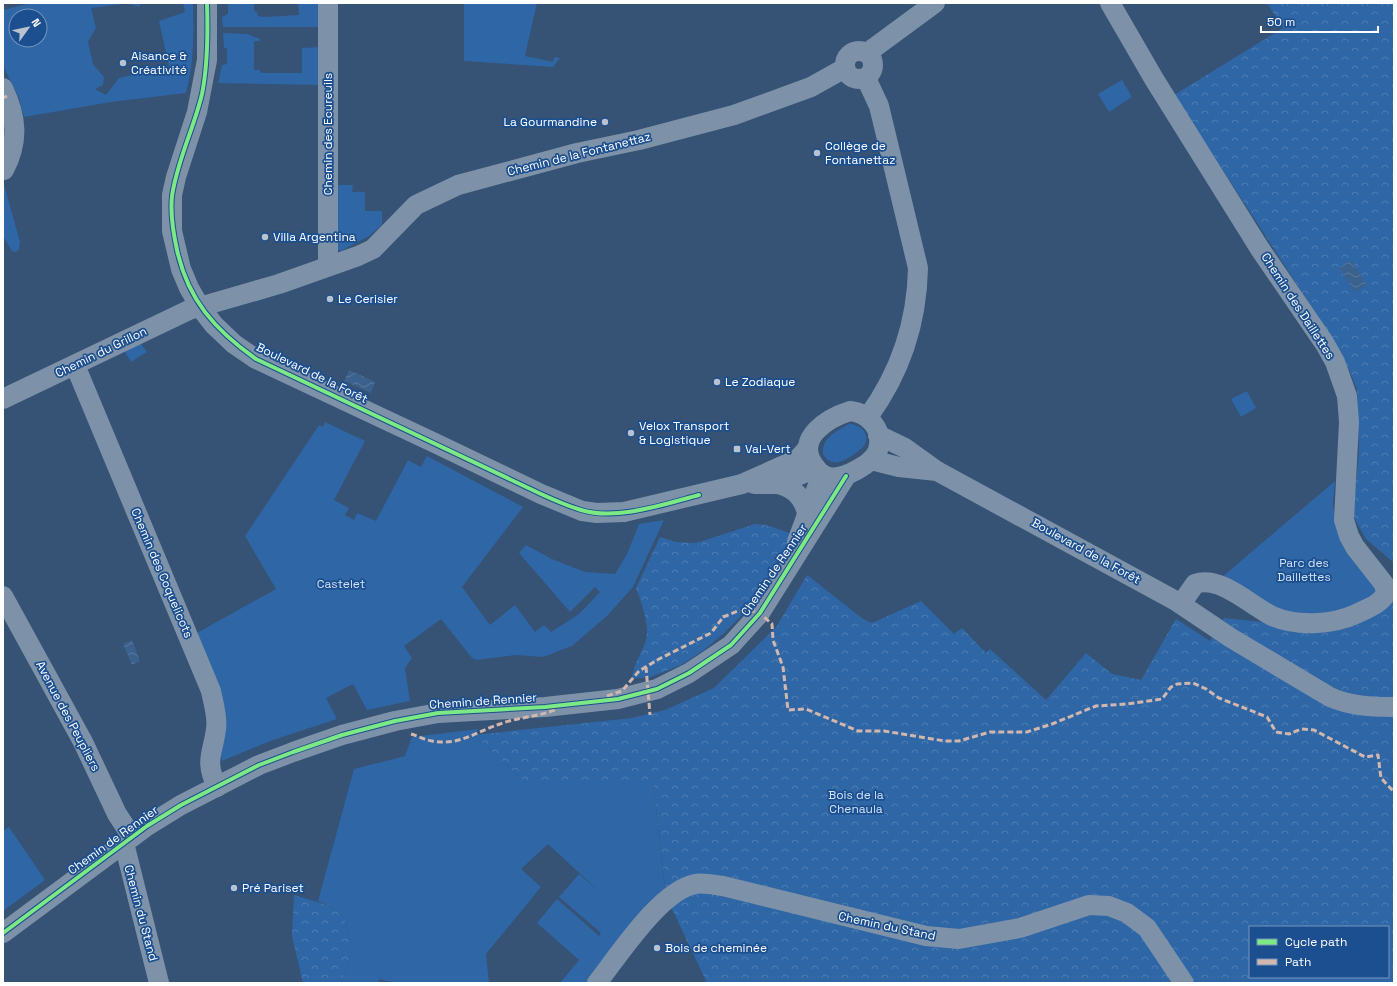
<svg xmlns="http://www.w3.org/2000/svg" width="1397" height="986" font-family="'Space Grotesk',sans-serif">
  <style>
    .green { fill: #2f66a5; fill-rule: evenodd }
    .forest { fill: url(#forest-crowns); fill-rule: evenodd }
    .water { fill: url(#water-waves) }
    .lines { fill: none; stroke-linecap: round; stroke-linejoin: round }
    .minor { stroke: #7d92a8; stroke-width: 20 }
    .quiet { stroke: #d1b7ad; stroke-width: 3; stroke-dasharray: 6 3; stroke-linecap: butt }
    .cycleway-casing { stroke: #1b4f8f; stroke-width: 6 }
    .cycleway { stroke: #7ce984; stroke-width: 4 }
    .poi-dot { fill: #b9c2ce; stroke: #1b4f8f; stroke-width: 1.5 }
    .labels { text-anchor: middle; dominant-baseline: central; stroke-width: 3.5; stroke-linejoin: round; paint-order: stroke }
    .poi-label { font-size: 12px; fill: #fff; stroke: #1b4f8f; text-anchor: start }
    .street-label { font-size: 12px; fill: #fff; stroke: #1b4f8f }
    .park-label { font-size: 12px; fill: #cfe3fa; stroke: #1b4f8f }
  </style>
  <defs>
    <pattern id="forest-crowns" width="20" height="18" patternUnits="userSpaceOnUse"><rect width="20" height="18" fill="#2f66a5"/><path d="M2 6a3 3 0 1 1 6 0M12 15a3 3 0 1 1 6 0" fill="none" stroke="#4e7db2"/></pattern>
    <pattern id="water-waves" width="16" height="10" patternUnits="userSpaceOnUse"><rect width="16" height="10" fill="#3b618d"/><path d="M0 5q4-4 8 0t8 0" fill="none" stroke="#58799e"/></pattern>
  </defs>
  <rect width="100%" height="100%" fill="#365274"/>
  <g class="green">
    <path d="M 31,3 L 141,3 L 139,7 L 128,3 L 91,8 L 96,28 L 88,42 L 93,64 L 104,77 L 103,85 L 95,89 L 106,95 L 119,78 L 169,66 L 159,21 L 185,12 L 183,3 L 193,3 C 194,33 194,64 186,93 L 111,102 L 24,117 L 19,98 L 3,66 L 3,10 ZM 16,16 L 40,16 L 40,40 L 16,40 Z"/>
    <path d="M 228,3 L 254,3 L 254,11 L 257,12 L 258,16 L 263,17 L 299,15 L 298,3 L 321,3 L 320,27 L 223,27 L 222,17 L 228,14 Z"/>
    <path d="M 464,3 L 537,3 L 525,56 L 553,62 L 554,57 L 560,58 L 553,67 L 464,61 Z"/>
    <path d="M 223,33 L 247,34 L 260,39 L 260,41 L 254,41 L 254,70 L 260,70 L 261,73 L 302,73 L 302,48 L 320,47 L 320,85 L 218,83 L 222,65 L 227,64 L 227,48 L 224,48 Z"/>
    <path d="M 1122,80 L 1132,97 L 1109,112 L 1098,94 Z"/>
    <path d="M 339,185 L 353,185 L 352,192 L 365,192 L 365,211 L 382,211 L 382,225 L 369,236 L 341,251 L 334,248 L 333,187 Z"/>
    <path d="M 3,186 L 5,188 L 20,242 L 19,249 L 16,252 L 12,251 L 3,236 Z"/>
    <path d="M 139,341 L 147,352 L 131,362 L 123,349 Z"/>
    <path d="M 1247,391 L 1256,408 L 1241,417 L 1231,399 Z"/>
    <path d="M 325,422 L 365,441 L 334,500 L 349,508 L 345,515 L 354,520 L 357,513 L 376,521 L 408,460 L 421,467 L 427,456 L 523,507 L 462,587 L 490,625 L 515,605 L 535,632 L 544,625 L 551,632 L 579,614 L 600,592 L 595,587 L 570,612 L 519,553 L 526,545 L 552,559 L 585,572 L 615,574 L 627,554 L 639,524 L 664,520 L 633,587 L 608,615 L 572,646 L 543,657 L 515,655 L 477,660 L 472,658 L 441,619 L 404,646 L 412,658 L 405,668 L 410,701 L 367,710 L 353,684 L 326,698 L 337,719 L 270,741 L 222,761 L 195,634 L 276,589 L 245,536 L 319,425 L 323,427 Z"/>
    <path d="M 849,424 C 858,424 869,431 866,442 C 864,448 858,451 853,455 C 842,462 831,468 823,454 C 821,438 837,431 849,424 Z"/>
    <path d="M 1335,481 L 1333,503 L 1336,524 L 1381,592 L 1357,610 L 1291,617 L 1222,577 Z"/>
    <path d="M 478,729 L 474,735 L 526,783 L 653,783 L 665,889 L 588,983 L 560,983 L 579,960 L 537,923 L 557,899 L 599,936 L 601,933 L 559,897 L 579,874 L 602,894 L 548,844 L 521,869 L 541,887 L 486,954 L 489,983 L 393,983 L 380,979 L 378,983 L 341,983 L 353,948 L 344,917 L 328,905 L 318,901 L 354,769 L 405,756 L 412,737 Z"/>
    <path d="M 9,827 L 45,880 L 3,911 L 3,831 Z"/>
  </g>
  <g class="forest">
    <path d="M 1267,3 L 1394,3 L 1394,563 L 1366,539 L 1353,516 L 1359,450 L 1357,389 L 1342,354 L 1174,95 L 1283,28 Z"/>
    <path d="M 755,524 C 768,524 781,531 793,534 L 757,596 L 742,615 L 725,632 L 704,650 L 681,665 L 648,678 L 632,678 C 634,663 642,653 646,640 C 650,626 641,601 636,588 L 660,537 L 676,542 L 696,543 Z"/>
    <path d="M 807,575 L 863,619 L 872,623 L 921,601 L 954,634 L 962,628 L 986,653 L 990,649 L 1046,700 L 1086,653 L 1112,674 L 1141,680 L 1176,619 L 1210,641 L 1224,618 L 1273,623 L 1324,632 L 1394,602 L 1394,983 L 707,983 L 666,896 L 653,783 L 526,783 L 474,735 L 632,718 L 665,710 L 714,688 L 777,626 ZM 1250,927 L 1388,927 L 1388,977 L 1250,977 Z"/>
    <path d="M 294,895 L 328,905 L 344,917 L 353,948 L 341,983 L 303,983 L 292,936 Z"/>
  </g>
  <g class="water">
    <path d="M 1351,260 L 1367,285 L 1355,292 L 1339,268 Z"/>
    <path d="M 349,370 L 375,382 L 371,393 L 344,381 Z"/>
    <path d="M 132,640 L 140,661 L 132,665 L 123,644 Z"/>
  </g>
  <g class="lines">
    <g class="minor">
      <path d="M 207,3 L 207,60 L 197,112 L 176,177 L 172,195 L 172,231 L 181,269 L 189,288 L 200,307 L 214,325 L 234,344 L 256,359 L 288,374 L 437,444 L 541,494 L 582,511 L 597,513 L 624,512 L 742,484 L 798,459 L 807,449"/>
      <path d="M 328,3 L 328,265"/>
      <path d="M 1110,3 L 1154,79 L 1260,249 L 1325,344 L 1335,362 L 1347,396 L 1349,422 L 1344,520 L 1349,536 L 1355,547 L 1384,584 L 1386,594 C 1379,605 1368,608 1356,614 C 1332,625 1297,627 1272,616 C 1250,605 1220,575 1195,584 L 1181,604"/>
      <circle cx="859" cy="65" r="14"/>
      <path d="M 867,53 L 935,3"/>
      <path d="M 866,78 L 879,106 L 918,268 C 917,322 900,373 868,417"/>
      <path d="M 3,88 C 17,117 19,141 4,170"/>
      <path d="M 75,365 L 211,691 C 213,702 218,717 216,729 C 213,754 204,760 217,787"/>
      <path d="M 3,399 L 189,310 L 279,284 L 358,256 L 373,249 L 416,205 L 458,185 L 577,153 L 639,140 L 734,115 L 811,87 L 845,68"/>
      <path d="M 850,411 C 869,413 884,430 878,450 C 873,464 843,480 829,477 C 822,476 817,470 813,464 C 795,438 828,418 850,411 Z"/>
      <path d="M 878,435 L 905,448 L 937,471 L 1176,601 L 1231,638 L 1330,697 C 1350,706 1371,707 1394,707"/>
      <path d="M 871,460 L 899,467 L 937,471"/>
      <path d="M 754,484 L 778,484 L 816,468"/>
      <path d="M 778,484 C 794,488 803,497 807,513"/>
      <path d="M 797,542 L 822,474"/>
      <path d="M 3,596 L 83,742 L 117,814 L 132,837"/>
      <path d="M 124,843 L 159,983"/>
      <path d="M 3,933 L 147,826 L 181,805 L 259,765 L 293,752 L 342,735 L 395,721 L 438,713 L 545,707 L 618,699 L 657,689 L 689,673 L 731,645 L 760,613 L 846,476"/>
      <path d="M 597,983 C 619,955 660,891 695,884 C 703,882 715,885 723,886 L 926,936 L 959,939 L 1020,928 L 1089,905 L 1109,906 L 1127,913 L 1147,928 L 1184,983"/>
    </g>
    <g class="quiet">
      <path d="M 3,98 L 7,96"/>
      <path d="M 723,617 L 738,611 L 757,611 L 772,624 L 773,640 L 783,667 L 788,710 L 806,709 L 858,731 L 884,731 L 945,741 L 959,741 L 990,732 L 1027,732 L 1052,724 L 1096,706 L 1127,704 L 1162,699 L 1171,687 L 1177,684 L 1193,683 L 1206,689 L 1219,698 L 1267,717 L 1276,732 L 1289,734 L 1301,729 L 1314,730 L 1365,757 L 1378,755 L 1381,778 L 1394,792"/>
      <path d="M 646,667 L 650,715"/>
      <path d="M 607,696 L 622,691 L 639,671 L 659,659 L 711,633 L 724,616"/>
      <path d="M 411,734 C 418,736 425,740 432,741 C 460,746 475,732 500,724 C 518,717 539,717 557,709"/>
    </g>
    <defs>
      <g id="cycleway">
        <path d="M 207,3 C 208,33 208,64 202,94 C 194,128 177,161 172,196 C 170,214 173,232 177,250 C 188,300 215,330 256,359 L 541,494 C 554,500 568,506 581,510 C 616,521 665,504 699,495"/>
        <path d="M 3,933 L 147,826 L 181,805 L 259,765 L 293,752 L 342,735 L 395,721 L 438,713 L 545,707 L 618,699 L 657,689 L 689,673 L 731,645 L 760,613 L 846,476"/>
      </g>
    </defs>
    <use href="#cycleway" class="cycleway-casing"/>
    <use href="#cycleway" class="cycleway"/>
  </g>
  <g class="poi-dot">
    <circle cx="123" cy="63" r="4"/>
    <circle cx="605" cy="122" r="4"/>
    <circle cx="817" cy="153" r="4"/>
    <circle cx="265" cy="237" r="4"/>
    <circle cx="330" cy="299" r="4"/>
    <circle cx="717" cy="382" r="4"/>
    <circle cx="631" cy="433" r="4"/>
    <rect x="733" y="445" width="8" height="8" rx="2"/>
    <circle cx="234" cy="888" r="4"/>
    <circle cx="657" cy="948" r="4"/>
  </g>
  <g class="labels">
    <g class="poi-label">
      <text x="131" y="56">Aisance &amp;<tspan x="131" dy="14">Créativité</tspan></text>
      <text x="597" y="122" text-anchor="end">La Gourmandine</text>
      <text x="825" y="146">Collège de<tspan x="825" dy="14">Fontanettaz</tspan></text>
      <text x="273" y="237">Villa Argentina</text>
      <text x="338" y="299">Le Cerisier</text>
      <text x="725" y="382">Le Zodiaque</text>
      <text x="639" y="426">Velox Transport<tspan x="639" dy="14">&amp; Logistique</tspan></text>
      <text x="745" y="449">Val-Vert</text>
      <text x="242" y="888">Pré Pariset</text>
      <text x="665" y="948">Bois de cheminée</text>
    </g>
    <g class="street-label">
      <text transform="translate(328 134) rotate(-90)">Chemin des Ecureuils</text>
      <text transform="translate(579 154) rotate(-14)">Chemin de la Fontanettaz</text>
      <text transform="translate(1298 306) rotate(57)">Chemin des Daillettes</text>
      <text transform="translate(101 352) rotate(-26)">Chemin du Grillon</text>
      <text transform="translate(312 373) rotate(26)">Boulevard de la Forêt</text>
      <text transform="translate(1086 551) rotate(29)">Boulevard de la Forêt</text>
      <text transform="translate(774 570) rotate(-56)">Chemin de Rennier</text>
      <text transform="translate(162 573) rotate(67)">Chemin des Coquelicots</text>
      <text transform="translate(483 701) rotate(-4)">Chemin de Rennier</text>
      <text transform="translate(68 716) rotate(62)">Avenue des Peupliers</text>
      <text transform="translate(113 840) rotate(-36)">Chemin de Rennier</text>
      <text transform="translate(141 913) rotate(75)">Chemin du Stand</text>
      <text transform="translate(887 926) rotate(12)">Chemin du Stand</text>
    </g>
    <g class="park-label">
      <text x="1304" y="563">Parc des<tspan x="1304" dy="14">Daillettes</tspan></text>
      <text x="341" y="584">Castelet</text>
      <text x="856" y="795">Bois de la<tspan x="856" dy="14">Chenaula</tspan></text>
    </g>
  </g>
  <rect width="1397" height="986" fill="none" stroke="#ffffff" stroke-width="8"/>
  <rect x="1249" y="926" width="140" height="52" fill="#1b4f8f" stroke="#7695bc"/>
  <rect x="1257" y="939" width="20" height="6" fill="#7ce984" stroke="#7695bc"/>
  <text x="1285" y="946" font-size="12" fill="#ffffff">Cycle path</text>
  <rect x="1257" y="959" width="20" height="6" fill="#d1b7ad" stroke="#7695bc"/>
  <text x="1285" y="966" font-size="12" fill="#ffffff">Path</text>
  <g transform="translate(28 28) rotate(57)"><circle r="19" fill="#1b4f8f" stroke="#7695bc"/>
  <path d="M0-3L7 15L0 10L-7 15Z" fill="#b9c2ce"/>
  <text y="-6" font-size="11" font-weight="bold" text-anchor="middle" fill="#ffffff">N</text>
  </g>
  <path d="M1261 26v6h117v-6" fill="none" stroke="#ffffff" stroke-width="2"/>
  <text x="1267" y="26" font-size="12" fill="#ffffff" stroke="#1b4f8f" stroke-width="3" paint-order="stroke">50 m</text>
</svg>
